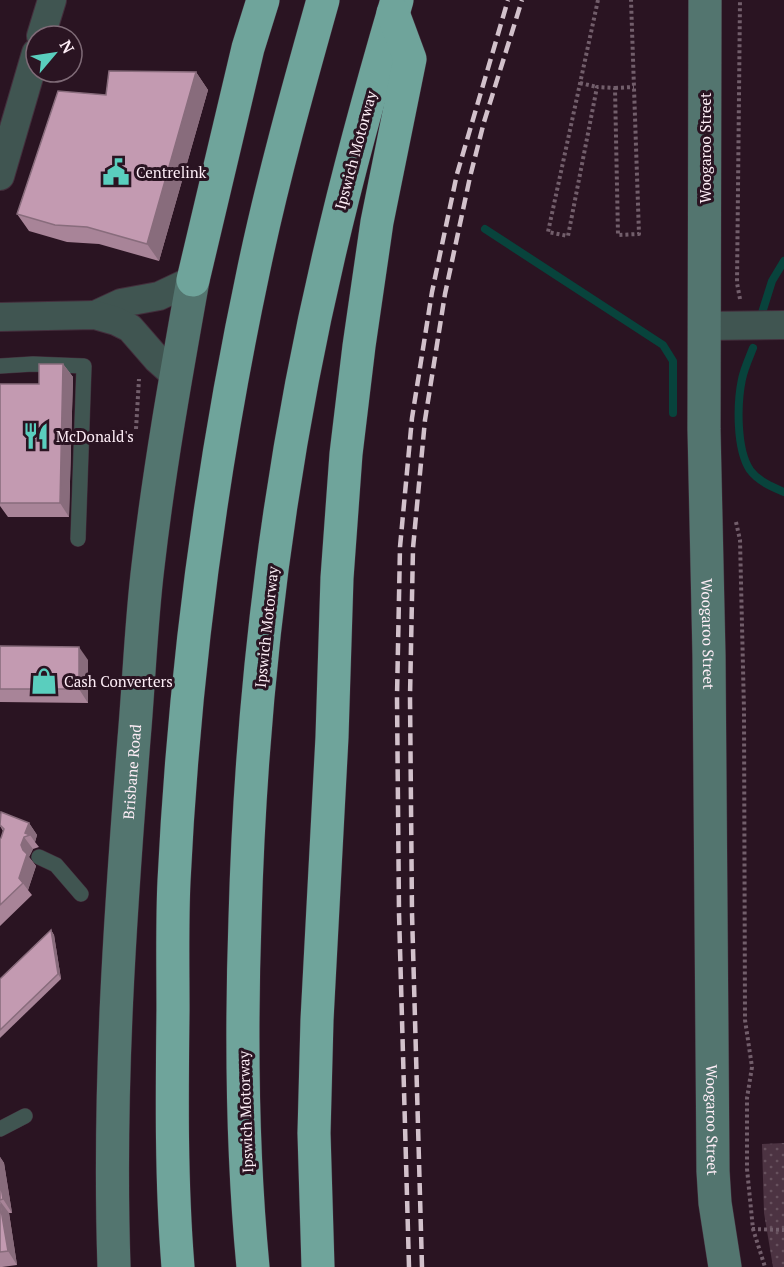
<svg xmlns="http://www.w3.org/2000/svg" width="784" height="1267" font-family="'PT Serif',serif">
  <style>
    .grass { fill: url(#grass-dots) }
    .lines { fill: none; stroke-linecap: round; stroke-linejoin: round }
    .stream { stroke: #08433c; stroke-width: 8 }
    .lane-casing { stroke: #432e3c; stroke-width: 16 }
    .street-casing { stroke: #432e3c; stroke-width: 30 }
    .secondary-casing { stroke: #432e3c; stroke-width: 34 }
    .highway-casing { stroke: #432e3c; stroke-width: 34 }
    .path { stroke: #725e6b; stroke-width: 4; stroke-dasharray: 3 3; stroke-linecap: butt }
    .lane { stroke: #405551; stroke-width: 15 }
    .street { stroke: #405551; stroke-width: 28 }
    .secondary { stroke: #53756f; stroke-width: 33 }
    .highway { stroke: #6fa49b; stroke-width: 33 }
    .rail { stroke: #d2c1cb; stroke-width: 4.5; stroke-dasharray: 12 6; stroke-linecap: butt }
    .wall { fill: #a88498 }
    .shaded-wall { fill: #886c7c }
    .building { fill: #c39ab1; stroke: #886c7c; stroke-width: 1.5 }
    .labels { text-anchor: middle; dominant-baseline: central; stroke-width: 6; stroke-linejoin: round; paint-order: stroke }
    .street-label { font-size: 15px; fill: #feeef7; stroke: #2a1422 }
    .poi-label { font-size: 15px; fill: #feeef7; stroke: #2a1422; text-anchor: start }
  </style>
  <defs>
    <pattern id="grass-dots" width="8" height="8" patternUnits="userSpaceOnUse" patternTransform="scale(1.5)"><rect width="8" height="8" fill="#4c3342"/><path d="M2 2h.1M6 6h.1" fill="none" stroke="#67515e" stroke-width="1.8" stroke-linecap="round"/></pattern>
  </defs>
  <rect width="100%" height="100%" fill="#2a1422"/>
  <path class="grass" d="M 784,1143 L 784,1267 L 773,1267 L 764,1213 L 762,1144 Z"/>
  <g class="lines">
    <g class="stream">
      <path d="M 485,229 L 663,345 L 673,361 L 673,413"/>
      <path d="M 761,316 L 772,281 L 784,261"/>
      <path d="M 753,348 C 749,358 744,369 742,379 C 737,403 736,449 750,470 C 758,481 772,487 784,492"/>
    </g>
    <defs>
      <g id="lane">
        <path d="M 0,366 L 33,364 L 84,366 L 78,539"/>
        <path d="M 39,857 L 56,865 L 81,894"/>
        <path d="M 0,1129 L 25,1116"/>
      </g>
      <g id="street">
        <path d="M 41,36 L 52,0"/>
        <path d="M 0,176 L 36,53"/>
        <path d="M 95,315 L 121,303 L 159,296 L 193,280"/>
        <path d="M 0,317 L 95,315 L 116,321 L 130,328 L 157,359 L 175,375"/>
        <path d="M 704,326 L 784,325"/>
      </g>
      <g id="secondary">
        <path id="s1" d="M 705,0 L 704,429 L 709,656 L 713,1171 L 715,1203 L 725,1267"/>
        <path id="s2" d="M 114,1267 C 108,1089 120,916 134,739 C 139,682 141,623 148,566 C 159,470 176,375 193,280"/>
      </g>
      <g id="highway">
        <path d="M 193,280 L 248,48 L 263,0"/>
        <path d="M 178,1267 C 171,1181 172,1095 173,1010 C 173,967 172,923 174,881 C 184,675 211,470 254,268 C 273,178 298,89 323,0"/>
        <path d="M 253,1267 C 242,1152 241,1035 245,919 C 251,696 278,472 329,255 C 349,169 372,85 397,0"/>
        <path d="M 318,1267 L 314,1133 L 317,1020 L 332,737 L 337,578 L 346,454 L 359,346 L 377,222 L 410,59 L 393,13"/>
      </g>
    </defs>
    <use href="#lane" class="lane-casing"/>
    <use href="#street" class="street-casing"/>
    <use href="#secondary" class="secondary-casing"/>
    <use href="#highway" class="highway-casing"/>
    <g class="path">
      <path d="M 598,0 L 548,232 L 568,236 L 597,87 L 615,88 L 618,235 L 639,234 L 631,0"/>
      <path d="M 580,83 L 597,87"/>
      <path d="M 615,88 L 634,87"/>
      <path d="M 740,299 L 737,283 L 740,0"/>
      <path d="M 136,429 L 139,379"/>
      <path d="M 736,522 L 740,540 L 744,710 L 745,1020 L 752,1067 L 747,1098 L 747,1169 L 753,1229 L 765,1267"/>
      <path d="M 752,1229 L 784,1230"/>
    </g>
    <use href="#lane" class="lane"/>
    <use href="#street" class="street"/>
    <use href="#secondary" class="secondary"/>
    <use href="#highway" class="highway"/>
    <g class="rail">
      <path d="M 409,1267 L 399,913 L 397,697 L 400,547 L 412,418 L 432,292 L 457,174 L 508,0"/>
      <path d="M 422,1267 L 412,913 L 410,697 L 413,548 L 425,420 L 445,294 L 470,177 L 484,122 L 522,0"/>
    </g>
  </g>
  <g class="wall">
    <path d="M 196,72 L 208,90 L 159,261 L 99,244 L 67,242 L 29,231 L 17,214 L 106,95 Z"/>
    <path d="M 63,364 L 73,377 L 69,517 L 8,517 L 0,506 L 0,384 L 39,384 Z"/>
    <path d="M 0,646 L 88,660 L 88,703 L 0,702 Z"/>
    <path d="M 0,814 L 29,823 L 37,835 L 35,842 L 39,847 L 33,849 L 29,857 L 36,866 L 28,890 L 32,895 L 0,926 L 0,839 L 1,838 L 3,831 L 0,826 Z"/>
    <path d="M 51,930 L 54,935 L 61,979 L 0,1038 L 0,979 Z"/>
    <path d="M 0,1157 L 4,1163 L 12,1213 L 9,1213 L 17,1265 L 2,1267 L 0,1267 Z"/>
  </g>
  <g class="shaded-wall">
    <path d="M 196,72 L 208,90 L 159,261 L 147,244 Z"/>
    <path d="M 63,364 L 73,377 L 69,517 L 60,503 Z"/>
    <path d="M 79,647 L 88,660 L 88,703 L 79,689 Z"/>
    <path d="M 29,823 L 37,835 L 35,842 L 30,835 L 25,833 Z"/>
    <path d="M 24,837 L 33,849 L 29,857 L 36,866 L 28,890 L 19,878 L 23,850 L 21,845 Z"/>
    <path d="M 51,930 L 54,935 L 61,979 L 58,974 Z"/>
    <path d="M 0,1157 L 4,1163 L 12,1213 L 3,1199 L 0,1181 Z"/>
    <path d="M 0,1201 L 9,1213 L 17,1265 L 8,1251 Z"/>
  </g>
  <g class="building">
    <path d="M 109,71 L 196,72 L 147,244 L 87,227 L 55,225 L 17,214 L 58,91 L 106,95 Z"/>
    <path d="M 39,364 L 63,364 L 60,503 L 0,503 L 0,384 L 39,384 Z"/>
    <path d="M 0,646 L 79,647 L 79,689 L 0,689 Z"/>
    <path d="M 1,812 L 29,823 L 25,833 L 30,835 L 24,837 L 21,845 L 23,850 L 27,854 L 19,878 L 23,883 L 0,905 L 0,839 L 1,838 L 4,829 L 0,825 Z"/>
    <path d="M 51,930 L 58,974 L 0,1030 L 0,979 Z"/>
    <path d="M 0,1181 L 3,1199 L 0,1200 Z"/>
    <path d="M 0,1204 L 8,1251 L 0,1252 Z"/>
  </g>
  <defs>
    <symbol id="civic-bare" viewBox="-9 -9 18 18"><path d="M-.6-6.5H3V-4.5H.6V-3L4-1V1h2V6H-6V1h2V-1L-.6-3ZM-1.2 2.5V6h2.4V2.5Z" fill="#5acebe" stroke="#2a1422" stroke-width="2.5" paint-order="stroke"/></symbol>
    <symbol id="restaurant-bare" viewBox="-9 -9 18 18"><path d="M-5-6h1v4h1v-4h1v4h1v-4h1v5L-1.5 .5V6h-2V.5L-5-1ZM5-6V6H3V1.5H1.5Q1.5-4 5-6Z" fill="#5acebe" stroke="#2a1422" stroke-width="2.5" paint-order="stroke"/></symbol>
    <symbol id="shop-bare" viewBox="-9 -9 18 18"><path d="M-5-2.5h2.3a2.7 3.5 0 0 1 5.4 0H5L5.5 6h-11ZM-1.5-2.5h3a1.5 2.3 0 0 0-3 0Z" fill="#5acebe" stroke="#2a1422" stroke-width="2.5" paint-order="stroke"/></symbol>
  </defs>
  <g fill-rule="evenodd">
    <use href="#civic-bare" x="97" y="153" width="38" height="38"/>
    <use href="#restaurant-bare" x="17" y="417" width="38" height="38"/>
    <use href="#shop-bare" x="25" y="662" width="38" height="38"/>
  </g>
  <g class="labels">
    <g class="street-label">
      <text transform="translate(705 148) rotate(-90)">Woogaroo Street</text>
      <text transform="translate(355 150) rotate(-75)">Ipswich Motorway</text>
      <text transform="translate(266 627) rotate(-84)">Ipswich Motorway</text>
      <text stroke="none"><textPath href="#s1" startOffset="634">Woogaroo Street</textPath></text>
      <text stroke="none"><textPath href="#s2" startOffset="496">Brisbane Road</textPath></text>
      <text transform="translate(245 1112) rotate(-92)">Ipswich Motorway</text>
      <text stroke="none"><textPath href="#s1" startOffset="1120">Woogaroo Street</textPath></text>
    </g>
    <g class="poi-label">
      <text x="136" y="172">Centrelink</text>
      <text x="56" y="436">McDonald's</text>
      <text x="64" y="681">Cash Converters</text>
    </g>
  </g>
  <g transform="translate(54 54) rotate(61)"><circle r="28" fill="#2a1422" stroke="#7f6b77" stroke-width="1.5"/>
  <path d="M0-4.5L10 22L0 15L-10 22Z" fill="#5acebe"/>
  <text y="-9" font-size="16" font-weight="bold" text-anchor="middle" fill="#feeef7">N</text>
  </g>
</svg>
